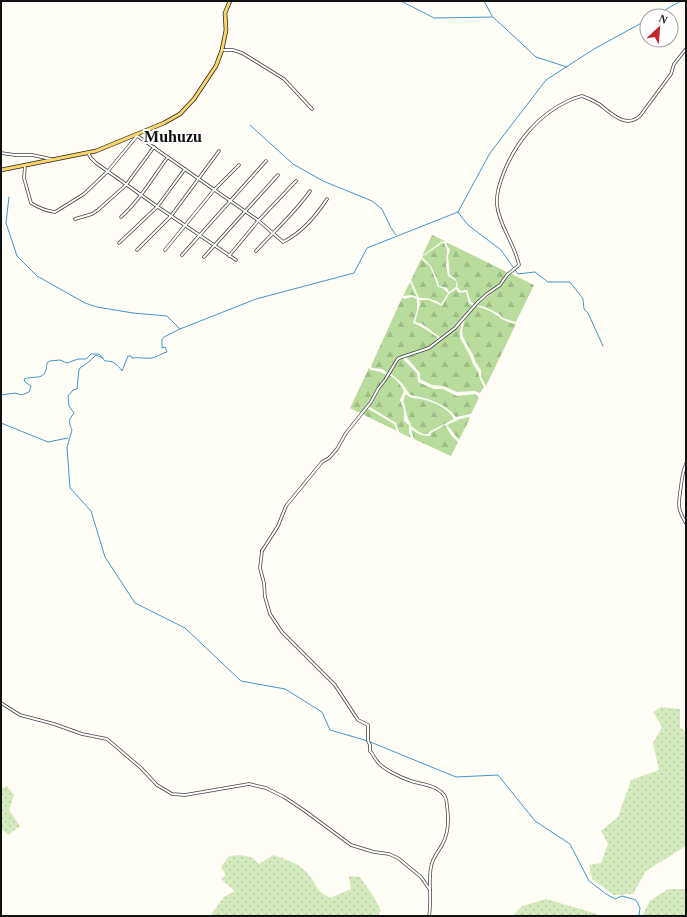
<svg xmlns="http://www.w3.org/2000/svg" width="687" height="917" font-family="Georgia,serif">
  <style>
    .grass { fill: url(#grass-dots) }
    .forest { fill: url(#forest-firs) }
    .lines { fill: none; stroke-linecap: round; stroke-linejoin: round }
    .stream { stroke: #3f96cf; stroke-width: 1 }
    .street-casing { stroke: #444; stroke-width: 3.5 }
    .primary-casing { stroke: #222; stroke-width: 4.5 }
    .street { stroke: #fff; stroke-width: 2 }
    .primary { stroke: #f9d66b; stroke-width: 3 }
    .labels { text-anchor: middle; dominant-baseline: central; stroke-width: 4; stroke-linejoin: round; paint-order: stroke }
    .quarter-label { font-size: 16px; font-weight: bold; fill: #111; stroke: #fff }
  </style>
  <defs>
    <pattern id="grass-dots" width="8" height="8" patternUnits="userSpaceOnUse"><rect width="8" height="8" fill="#d5ebbd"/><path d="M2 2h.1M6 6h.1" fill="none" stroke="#b6c8a1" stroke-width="1.8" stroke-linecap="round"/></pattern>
    <pattern id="forest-firs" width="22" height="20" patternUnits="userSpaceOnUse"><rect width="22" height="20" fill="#b9dc9c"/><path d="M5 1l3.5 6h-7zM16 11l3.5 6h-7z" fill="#9ebc85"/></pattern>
  </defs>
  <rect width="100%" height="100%" fill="#fffdf5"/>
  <g class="grass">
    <path d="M 661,707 L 680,709 L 680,727 L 686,732 L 686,846 L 646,871 L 633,894 L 614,895 L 592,879 L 589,865 L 601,863 L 608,844 L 601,831 L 618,817 L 631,780 L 659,770 L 653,743 L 662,727 L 653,712 Z"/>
    <path d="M 7,786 L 14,795 L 9,810 L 20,826 L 8,835 L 1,829 L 1,789 Z"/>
    <path d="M 241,855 L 253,858 L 259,864 L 273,855 C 287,860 300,863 309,875 C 318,887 315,890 330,898 L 351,889 L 349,876 L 360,877 L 374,897 L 381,911 L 377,916 L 210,916 L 224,897 L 235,891 L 221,879 L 226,875 L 221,867 L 229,856 Z"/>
    <path d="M 668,889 L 686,889 L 686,916 L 642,916 L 650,901 Z"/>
    <path d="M 546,899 L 597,914 L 598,916 L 513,916 L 522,906 Z"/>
  </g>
  <g class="forest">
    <path d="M 432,235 L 445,241 L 441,242 L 422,256 Z"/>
    <path d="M 442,243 L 444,243 L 447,250 L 446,265 L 448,276 L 456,281 L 456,287 L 449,292 L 447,288 L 439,286 L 437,279 L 431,266 L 422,257 Z"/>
    <path d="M 446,243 L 448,243 L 507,272 L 500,283 L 475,304 L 471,302 L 467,290 L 461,291 L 458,288 C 457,280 456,279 450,275 L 448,256 L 450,250 Z"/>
    <path d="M 421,259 L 430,266 L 438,287 L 442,288 L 448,293 L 441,304 C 434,299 428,298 419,298 L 411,280 Z"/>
    <path d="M 510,273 L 534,285 L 516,322 L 503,318 L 499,314 L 485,307 L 477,305 L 502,285 Z"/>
    <path d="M 410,282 L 417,297 L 412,295 L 403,296 Z"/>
    <path d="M 456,289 L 459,293 L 466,292 L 469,303 L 473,306 L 457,324 L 440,337 L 422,324 L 415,322 L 420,304 L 419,300 L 429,300 L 442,306 L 449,294 Z"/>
    <path d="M 412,297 L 417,299 L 417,310 L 413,323 C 419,325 434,334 438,338 L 429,348 L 397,358 L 387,373 L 382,369 L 372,368 L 371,366 L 402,298 L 405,299 Z"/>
    <path d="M 475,306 C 482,308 490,310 496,315 C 504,320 505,322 516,324 L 486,386 L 481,377 L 481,370 L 475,361 L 473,355 L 463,337 L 462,331 L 465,318 Z"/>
    <path d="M 462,323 L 460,331 L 460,338 L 470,356 L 473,364 L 478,372 L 480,379 L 484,387 L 480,393 L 475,391 L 457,392 L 443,386 L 432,385 L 420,379 L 420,373 L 406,357 L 430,349 L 458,327 Z"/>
    <path d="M 402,358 L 417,373 L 418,382 L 434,389 L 443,389 L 457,396 L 475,394 L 479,398 L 471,414 L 456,417 C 445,403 427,398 410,395 L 402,383 L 390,373 L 399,359 Z"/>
    <path d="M 369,368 L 371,370 L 381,372 L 386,375 L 384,379 L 377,389 L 371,401 L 360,413 L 350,408 Z"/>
    <path d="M 388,375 C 395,377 401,385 404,391 L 400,400 L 404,410 L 404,421 L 409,425 L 409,432 L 411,438 L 399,432 L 396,423 L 368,406 L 372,403 Z"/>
    <path d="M 406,394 C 410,399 415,398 421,399 C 434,402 447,407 454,419 L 429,432 L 428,434 C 420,435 417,430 411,426 L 411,424 C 406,418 406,408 403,401 Z"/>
    <path d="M 367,408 L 394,424 L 397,431 L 362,414 Z"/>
    <path d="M 469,417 L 470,418 L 459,440 L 447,425 L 460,419 Z"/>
    <path d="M 445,425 L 451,435 L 458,442 L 451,456 L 414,439 L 411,429 C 418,434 422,436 430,436 L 431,433 Z"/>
  </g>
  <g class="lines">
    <g class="stream">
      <path d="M 401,1 L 434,18 L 493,17 L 536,57 L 567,67"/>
      <path d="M 484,1 L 492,16"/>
      <path d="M 654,16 L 681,1"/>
      <path d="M 250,125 L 293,164 L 323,181 L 372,201 L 382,209 L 391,228 L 396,235"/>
      <path d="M 9,197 L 6,223 L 17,256 L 37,276 L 85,303 L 97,307 L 133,313 L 167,316 L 180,329"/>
      <path d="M 458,212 L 468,225 L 501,250 L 518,274 L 535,272 L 548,282 L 570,282 L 583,299 L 584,309 L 588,313 L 603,346"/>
      <path d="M 103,358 L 96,355 L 91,360 L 79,369 L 77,389 L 73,390 L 68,396 L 69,406 L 74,413 C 69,419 68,422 72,430 L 67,447 L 70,488 L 91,511 L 105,557 L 135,603 L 185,628 L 241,681 L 285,689 L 322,712 L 330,730 L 368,741 L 456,777 L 498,775 L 535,821 L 570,844 L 589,881 L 606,894 L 615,899 L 622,896 L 636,900 L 640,908 L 639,916"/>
      <path d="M 1,395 L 15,393 L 22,395 L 29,392 L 31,386 L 25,382 L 24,379 C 36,375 46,382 47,363 L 50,361 L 60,360 L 67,363 L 78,359 L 86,359 L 91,354 L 99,354 L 105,361 C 114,361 117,364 122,371 L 128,356 L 131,356 L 132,358 C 139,357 146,359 152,358 C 157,357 162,353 167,352 L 165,347 L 162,348 L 162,340 L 164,337 L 180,329 L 256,299 L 354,273 L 367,248 L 458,212 L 490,153 L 546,80 L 594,49 L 647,20"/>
      <path d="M 1,423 L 48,442 L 68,438"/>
    </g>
    <defs>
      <g id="street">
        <path d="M 223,50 L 233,50 L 242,53 L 284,79 L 312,109"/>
        <path d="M 136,135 L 259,221 L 283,242 C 301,233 316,216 327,199"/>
        <path d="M 1,153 L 15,155 L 32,155 L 51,159"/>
        <path d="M 88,153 L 91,158 L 96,163 L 158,207 L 236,260"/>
        <path d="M 25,165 L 24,178 L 31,203 C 39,208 46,211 55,212 L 84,194 L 108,171 L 137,136"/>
        <path d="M 121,217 C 140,200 153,177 168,157"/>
        <path d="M 75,219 L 92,214 L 98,210 L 126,185 L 154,147"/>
        <path d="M 119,243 L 157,207 L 185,169"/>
        <path d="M 137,250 L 171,216 L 219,151"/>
        <path d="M 165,250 L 214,190 L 239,165"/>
        <path d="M 256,251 C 274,231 295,213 310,191"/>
        <path d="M 182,255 L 266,161"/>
        <path d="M 229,256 L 258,221 L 296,181"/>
        <path d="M 204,257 L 278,175"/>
        <path d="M 686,464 C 683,471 682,477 681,486 C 679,502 676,507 686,523"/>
        <path d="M 262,551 L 278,526 L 286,506 L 322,462 L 329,458 L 337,449 L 346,433 L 371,402 L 378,389 L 385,380 L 397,360 L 399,358 L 429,348 L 455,328 L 477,303 L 487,294 L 500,285 L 507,275 L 519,265 C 515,244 499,226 497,205 C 496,193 500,183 504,172 C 516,142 538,115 568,101 C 572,99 577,97 582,96 C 588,98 594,101 599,104 C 611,113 625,129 640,116 L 671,74 L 674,64 L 686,49"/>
        <path d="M 262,551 L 260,568 L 264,583 L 265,597 L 270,614 L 282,632 L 335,685 L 358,720 L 368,725 L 368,741 L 370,745 L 370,751 C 374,755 374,758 377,761 C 382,769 402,778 411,781 C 420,784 429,784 437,789 C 445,793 447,799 447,806 C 449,820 449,833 442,845 C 438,852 432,859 431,867 C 428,883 432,900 429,916"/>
        <path d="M 1,703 L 20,715 L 54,724 L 82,734 L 107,739 L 141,768 L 157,785 L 172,794 L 185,795 L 249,784 L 266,788 L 284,797 L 305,811 L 351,845 L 374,852 L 389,854 L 398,858 L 421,877 L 430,890"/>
      </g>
      <path id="primary" d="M 1,170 L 96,151 L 164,123 L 180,114 L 194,99 L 216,66 L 222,50 L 226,30 L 225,13 L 230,1"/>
    </defs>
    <use href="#street" class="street-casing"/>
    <use href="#primary" class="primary-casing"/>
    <use href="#street" class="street"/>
    <use href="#primary" class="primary"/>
  </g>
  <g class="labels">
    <g class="quarter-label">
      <text x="173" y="136">Muhuzu</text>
    </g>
  </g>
  <rect width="687" height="917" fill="none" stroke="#111111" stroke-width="4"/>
  <g transform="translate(659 28) rotate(26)"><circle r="19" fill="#ffffff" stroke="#a0a0a0"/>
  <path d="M0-3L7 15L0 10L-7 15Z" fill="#c4262e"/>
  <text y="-6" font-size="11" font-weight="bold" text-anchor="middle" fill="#111111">N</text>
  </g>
</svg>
